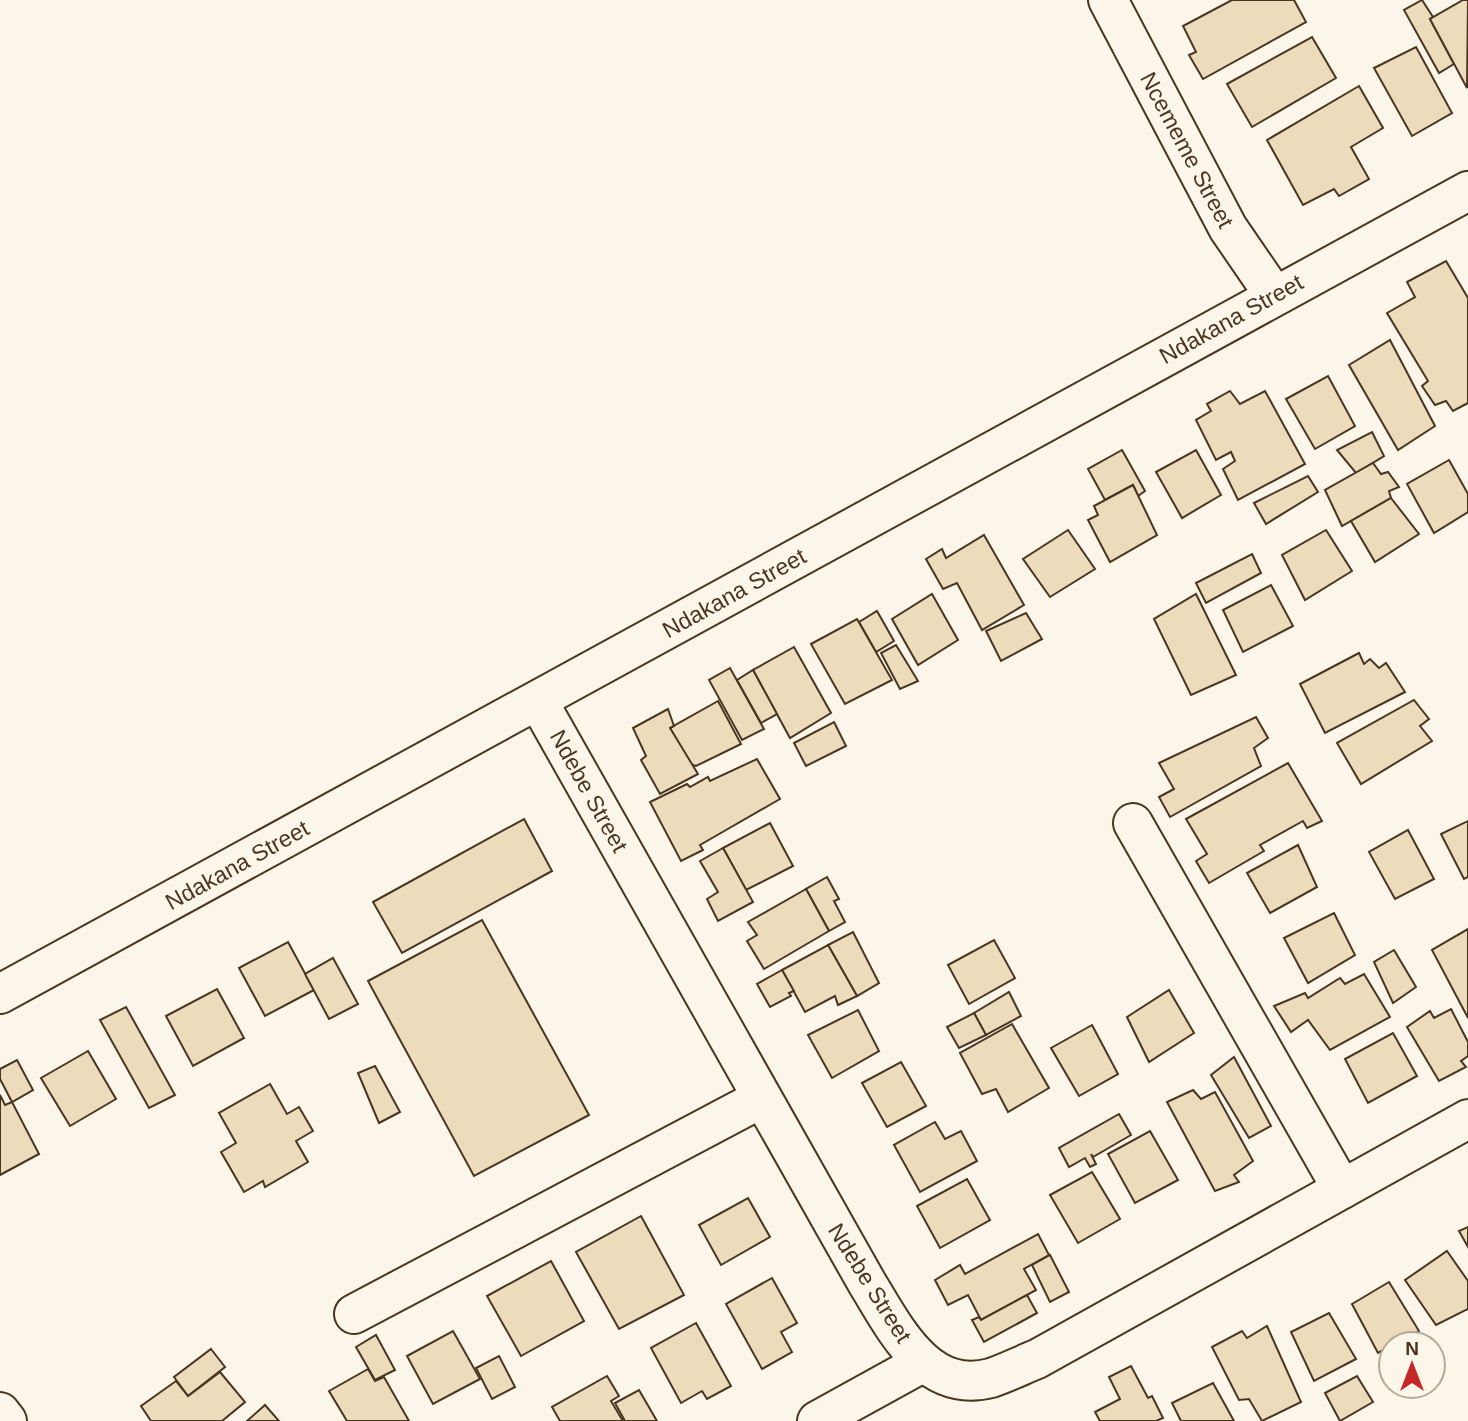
<svg xmlns="http://www.w3.org/2000/svg" width="1468" height="1421" font-family="Arial,sans-serif">
  <style>
    .building { fill: #ecdcbc; stroke: #4a3520; stroke-width: 2 }
    .lines { fill: none; stroke-linecap: round; stroke-linejoin: round }
    .minor-casing { stroke: #4a3520; stroke-width: 42 }
    .minor { stroke: #fbf6e9; stroke-width: 38 }
    .labels { text-anchor: middle; dominant-baseline: central; stroke-width: 5; stroke-linejoin: round; paint-order: stroke }
    .street-label { font-size: 23px; fill: #4a3520; stroke: #fbf6e9 }
  </style>
  <rect width="100%" height="100%" fill="#fbf6e9"/>
  <g class="building">
    <path d="M 1232,0 L 1294,0 L 1306,22 L 1203,79 L 1189,55 L 1196,52 L 1183,26 Z"/>
    <path d="M 1422,0 L 1433,17 L 1430,19 L 1454,64 L 1439,73 L 1404,10 Z"/>
    <path d="M 1463,0 L 1468,0 L 1467,88 L 1430,19 Z"/>
    <path d="M 1312,37 L 1336,78 L 1252,127 L 1227,84 Z"/>
    <path d="M 1416,47 L 1452,113 L 1412,136 L 1374,68 Z"/>
    <path d="M 1359,86 L 1383,128 L 1351,147 L 1369,179 L 1339,196 L 1334,189 L 1303,205 L 1267,140 Z"/>
    <path d="M 1446,261 L 1468,298 L 1468,403 L 1453,411 L 1446,401 L 1435,405 L 1422,386 L 1428,381 L 1387,313 L 1415,297 L 1407,282 Z"/>
    <path d="M 1390,340 L 1435,426 L 1398,450 L 1349,365 Z"/>
    <path d="M 1328,376 L 1355,426 L 1315,449 L 1286,399 Z"/>
    <path d="M 1230,391 L 1240,404 L 1265,391 L 1305,464 L 1238,500 L 1223,469 L 1235,461 L 1231,452 L 1216,460 L 1196,420 L 1211,411 L 1207,404 Z"/>
    <path d="M 1372,432 L 1384,456 L 1356,473 L 1337,450 Z"/>
    <path d="M 1122,450 L 1145,491 L 1138,496 L 1133,485 L 1105,500 L 1088,469 Z"/>
    <path d="M 1196,450 L 1221,495 L 1182,518 L 1156,472 Z"/>
    <path d="M 1449,460 L 1468,494 L 1468,512 L 1434,533 L 1407,484 Z"/>
    <path d="M 1373,463 L 1381,474 L 1388,472 L 1399,487 L 1389,491 L 1391,498 L 1342,526 L 1325,490 Z"/>
    <path d="M 1308,476 L 1318,492 L 1266,524 L 1254,503 Z"/>
    <path d="M 1133,485 L 1157,535 L 1110,562 L 1088,520 L 1098,515 L 1094,506 Z"/>
    <path d="M 1391,498 L 1419,534 L 1375,562 L 1351,521 Z"/>
    <path d="M 1068,530 L 1095,569 L 1050,597 L 1023,559 Z"/>
    <path d="M 1326,530 L 1352,571 L 1305,600 L 1282,555 Z"/>
    <path d="M 984,535 L 1024,605 L 982,630 L 957,583 L 943,589 L 926,559 L 942,549 L 946,558 Z"/>
    <path d="M 1252,554 L 1261,573 L 1206,603 L 1196,583 Z"/>
    <path d="M 1271,585 L 1293,626 L 1243,652 L 1223,610 Z"/>
    <path d="M 932,594 L 958,640 L 918,665 L 892,619 Z"/>
    <path d="M 1196,594 L 1236,675 L 1191,695 L 1154,619 Z"/>
    <path d="M 877,611 L 894,641 L 876,652 L 859,622 Z"/>
    <path d="M 1026,613 L 1042,639 L 1001,661 L 986,631 Z"/>
    <path d="M 857,619 L 892,680 L 845,704 L 811,644 Z"/>
    <path d="M 896,645 L 918,681 L 900,689 L 881,653 Z"/>
    <path d="M 794,647 L 831,713 L 790,738 L 753,670 Z"/>
    <path d="M 1359,653 L 1364,664 L 1370,659 L 1379,668 L 1386,663 L 1405,692 L 1325,733 L 1300,684 Z"/>
    <path d="M 730,668 L 764,729 L 742,740 L 709,680 Z"/>
    <path d="M 753,670 L 777,714 L 761,723 L 737,680 Z"/>
    <path d="M 1414,700 L 1429,719 L 1420,726 L 1432,741 L 1361,784 L 1337,743 Z"/>
    <path d="M 718,701 L 741,744 L 696,766 L 690,764 L 670,728 Z"/>
    <path d="M 668,709 L 674,726 L 670,728 L 698,774 L 660,794 L 641,760 L 646,756 L 633,728 Z"/>
    <path d="M 1256,717 L 1268,738 L 1254,748 L 1261,766 L 1170,817 L 1159,797 L 1174,789 L 1159,763 Z"/>
    <path d="M 834,722 L 846,746 L 806,766 L 794,743 Z"/>
    <path d="M 757,759 L 780,799 L 700,845 L 703,850 L 681,861 L 650,802 L 687,784 L 690,787 L 708,777 L 710,781 Z"/>
    <path d="M 1288,763 L 1322,821 L 1307,828 L 1303,821 L 1260,845 L 1264,851 L 1209,883 L 1196,861 L 1207,854 L 1186,819 Z"/>
    <path d="M 524,819 L 552,871 L 402,953 L 373,902 Z"/>
    <path d="M 1468,821 L 1468,877 L 1464,879 L 1441,834 Z"/>
    <path d="M 770,823 L 793,866 L 746,890 L 723,848 Z"/>
    <path d="M 1408,830 L 1434,879 L 1395,899 L 1369,852 Z"/>
    <path d="M 1298,845 L 1317,887 L 1270,913 L 1247,873 Z"/>
    <path d="M 723,848 L 753,902 L 718,921 L 707,899 L 718,892 L 700,861 Z"/>
    <path d="M 827,877 L 839,899 L 834,901 L 845,922 L 829,931 L 806,889 Z"/>
    <path d="M 806,889 L 829,931 L 764,969 L 747,941 L 757,935 L 748,922 Z"/>
    <path d="M 1334,913 L 1355,955 L 1308,983 L 1284,938 Z"/>
    <path d="M 482,920 L 589,1115 L 474,1176 L 368,981 Z"/>
    <path d="M 1468,929 L 1468,1018 L 1432,950 Z"/>
    <path d="M 853,932 L 879,983 L 857,996 L 828,945 Z"/>
    <path d="M 994,940 L 1015,978 L 969,1004 L 948,965 Z"/>
    <path d="M 288,942 L 314,990 L 265,1016 L 239,968 Z"/>
    <path d="M 828,945 L 857,996 L 838,1005 L 835,996 L 805,1012 L 782,970 Z"/>
    <path d="M 1394,950 L 1416,987 L 1393,1003 L 1374,962 Z"/>
    <path d="M 333,958 L 358,1004 L 329,1019 L 305,974 Z"/>
    <path d="M 782,970 L 794,991 L 789,993 L 791,996 L 770,1007 L 757,984 Z"/>
    <path d="M 1364,974 L 1390,1017 L 1330,1050 L 1308,1020 L 1291,1032 L 1274,1006 L 1305,993 L 1308,998 L 1340,978 L 1345,984 Z"/>
    <path d="M 217,989 L 244,1038 L 193,1066 L 166,1016 Z"/>
    <path d="M 1169,990 L 1194,1033 L 1149,1062 L 1127,1017 Z"/>
    <path d="M 1009,992 L 1021,1016 L 986,1035 L 974,1013 Z"/>
    <path d="M 126,1007 L 175,1095 L 149,1108 L 100,1020 Z"/>
    <path d="M 1451,1009 L 1468,1042 L 1468,1056 L 1461,1061 L 1466,1067 L 1439,1081 L 1407,1027 L 1430,1011 L 1434,1018 Z"/>
    <path d="M 858,1010 L 879,1051 L 832,1078 L 808,1035 Z"/>
    <path d="M 974,1013 L 986,1035 L 959,1048 L 947,1027 Z"/>
    <path d="M 1012,1024 L 1049,1088 L 1008,1112 L 996,1089 L 982,1094 L 960,1053 Z"/>
    <path d="M 1092,1025 L 1118,1074 L 1079,1096 L 1051,1048 Z"/>
    <path d="M 1393,1033 L 1417,1076 L 1368,1103 L 1345,1059 Z"/>
    <path d="M 88,1051 L 116,1099 L 70,1126 L 41,1078 Z"/>
    <path d="M 1234,1057 L 1271,1126 L 1249,1138 L 1211,1075 Z"/>
    <path d="M 17,1060 L 33,1090 L 12,1102 L 0,1079 L 0,1069 Z"/>
    <path d="M 901,1062 L 926,1106 L 887,1127 L 862,1083 Z"/>
    <path d="M 375,1066 L 400,1112 L 379,1123 L 358,1073 Z"/>
    <path d="M 270,1084 L 287,1114 L 299,1107 L 313,1131 L 296,1141 L 308,1162 L 265,1187 L 263,1181 L 244,1192 L 221,1152 L 236,1143 L 219,1113 Z"/>
    <path d="M 1193,1090 L 1201,1099 L 1215,1092 L 1253,1161 L 1234,1175 L 1239,1182 L 1215,1191 L 1167,1102 Z"/>
    <path d="M 0,1095 L 5,1105 L 12,1102 L 39,1154 L 0,1175 Z"/>
    <path d="M 1119,1114 L 1131,1135 L 1093,1157 L 1091,1154 L 1096,1164 L 1090,1167 L 1085,1158 L 1069,1167 L 1059,1148 Z"/>
    <path d="M 935,1122 L 945,1139 L 961,1131 L 977,1161 L 920,1192 L 894,1145 Z"/>
    <path d="M 1150,1131 L 1178,1180 L 1135,1203 L 1108,1154 Z"/>
    <path d="M 1092,1172 L 1120,1219 L 1078,1243 L 1050,1195 Z"/>
    <path d="M 967,1179 L 990,1220 L 940,1248 L 917,1206 Z"/>
    <path d="M 748,1198 L 770,1237 L 721,1265 L 699,1225 Z"/>
    <path d="M 641,1216 L 684,1295 L 619,1329 L 576,1252 Z"/>
    <path d="M 1468,1227 L 1468,1247 L 1459,1231 Z"/>
    <path d="M 1038,1234 L 1049,1255 L 1024,1269 L 1036,1290 L 981,1320 L 968,1295 L 948,1305 L 935,1280 L 960,1265 L 965,1274 Z"/>
    <path d="M 1447,1251 L 1468,1281 L 1468,1309 L 1436,1325 L 1405,1280 Z"/>
    <path d="M 1050,1255 L 1069,1292 L 1050,1302 L 1032,1265 Z"/>
    <path d="M 551,1261 L 584,1321 L 521,1356 L 487,1296 Z"/>
    <path d="M 772,1278 L 797,1323 L 781,1332 L 792,1352 L 762,1369 L 726,1304 Z"/>
    <path d="M 1389,1282 L 1419,1331 L 1378,1353 L 1352,1304 Z"/>
    <path d="M 1027,1295 L 1037,1313 L 984,1342 L 972,1320 L 979,1317 L 981,1320 Z"/>
    <path d="M 1329,1313 L 1356,1359 L 1314,1381 L 1291,1332 Z"/>
    <path d="M 696,1323 L 731,1386 L 707,1399 L 702,1391 L 681,1403 L 651,1348 Z"/>
    <path d="M 1267,1326 L 1301,1402 L 1262,1421 L 1249,1399 L 1239,1400 L 1212,1347 L 1242,1331 L 1247,1338 Z"/>
    <path d="M 453,1331 L 480,1379 L 433,1404 L 407,1356 Z"/>
    <path d="M 376,1335 L 395,1370 L 375,1380 L 356,1347 Z"/>
    <path d="M 211,1349 L 225,1367 L 188,1396 L 174,1377 Z"/>
    <path d="M 499,1356 L 515,1387 L 492,1399 L 476,1368 Z"/>
    <path d="M 1131,1366 L 1148,1398 L 1152,1396 L 1163,1418 L 1156,1421 L 1100,1421 L 1095,1412 L 1120,1399 L 1109,1377 Z"/>
    <path d="M 368,1369 L 375,1381 L 384,1377 L 409,1421 L 347,1421 L 329,1391 Z"/>
    <path d="M 220,1372 L 245,1402 L 222,1421 L 151,1421 L 141,1406 L 176,1381 L 188,1396 Z"/>
    <path d="M 607,1376 L 619,1396 L 611,1401 L 623,1421 L 560,1421 L 552,1407 Z"/>
    <path d="M 1357,1376 L 1373,1402 L 1340,1421 L 1325,1393 Z"/>
    <path d="M 1213,1383 L 1234,1421 L 1181,1421 L 1172,1403 Z"/>
    <path d="M 639,1390 L 657,1421 L 625,1421 L 615,1403 Z"/>
    <path d="M 265,1405 L 279,1421 L 247,1421 Z"/>
  </g>
  <g class="lines">
    <defs>
      <g id="minor">
        <path d="M 1108,0 L 1228,228 L 1274,295"/>
        <path d="M 538,701 L 867,1283 C 895,1328 926,1395 991,1378 C 1006,1373 1022,1365 1037,1359 L 1468,1119"/>
        <path d="M 1133,823 L 1342,1189"/>
        <path d="M 0,994 L 1468,191"/>
        <path d="M 354,1314 L 762,1098"/>
        <path d="M 0,1412 L 7,1421"/>
        <path d="M 817,1421 L 922,1363"/>
      </g>
    </defs>
    <use href="#minor" class="minor-casing"/>
    <use href="#minor" class="minor"/>
  </g>
  <g class="labels">
    <g class="street-label">
      <text transform="translate(1187 150) rotate(62)">Ncememe Street</text>
      <text transform="translate(1231 319) rotate(-29)">Ndakana Street</text>
      <text transform="translate(734 593) rotate(-29)">Ndakana Street</text>
      <text transform="translate(589 791) rotate(61)">Ndebe Street</text>
      <text transform="translate(237 865) rotate(-29)">Ndakana Street</text>
      <text transform="translate(870 1283) rotate(58)">Ndebe Street</text>
    </g>
  </g>
  <g transform="translate(1412 1365)"><circle r="33" fill="#fbf6e9" stroke="#b4a999" stroke-width="2"/>
  <path d="M0-5L12 26L0 18L-12 26Z" fill="#c62828"/>
  <text y="-10" font-size="19" font-weight="bold" text-anchor="middle" fill="#4a3520">N</text>
  </g>
</svg>
